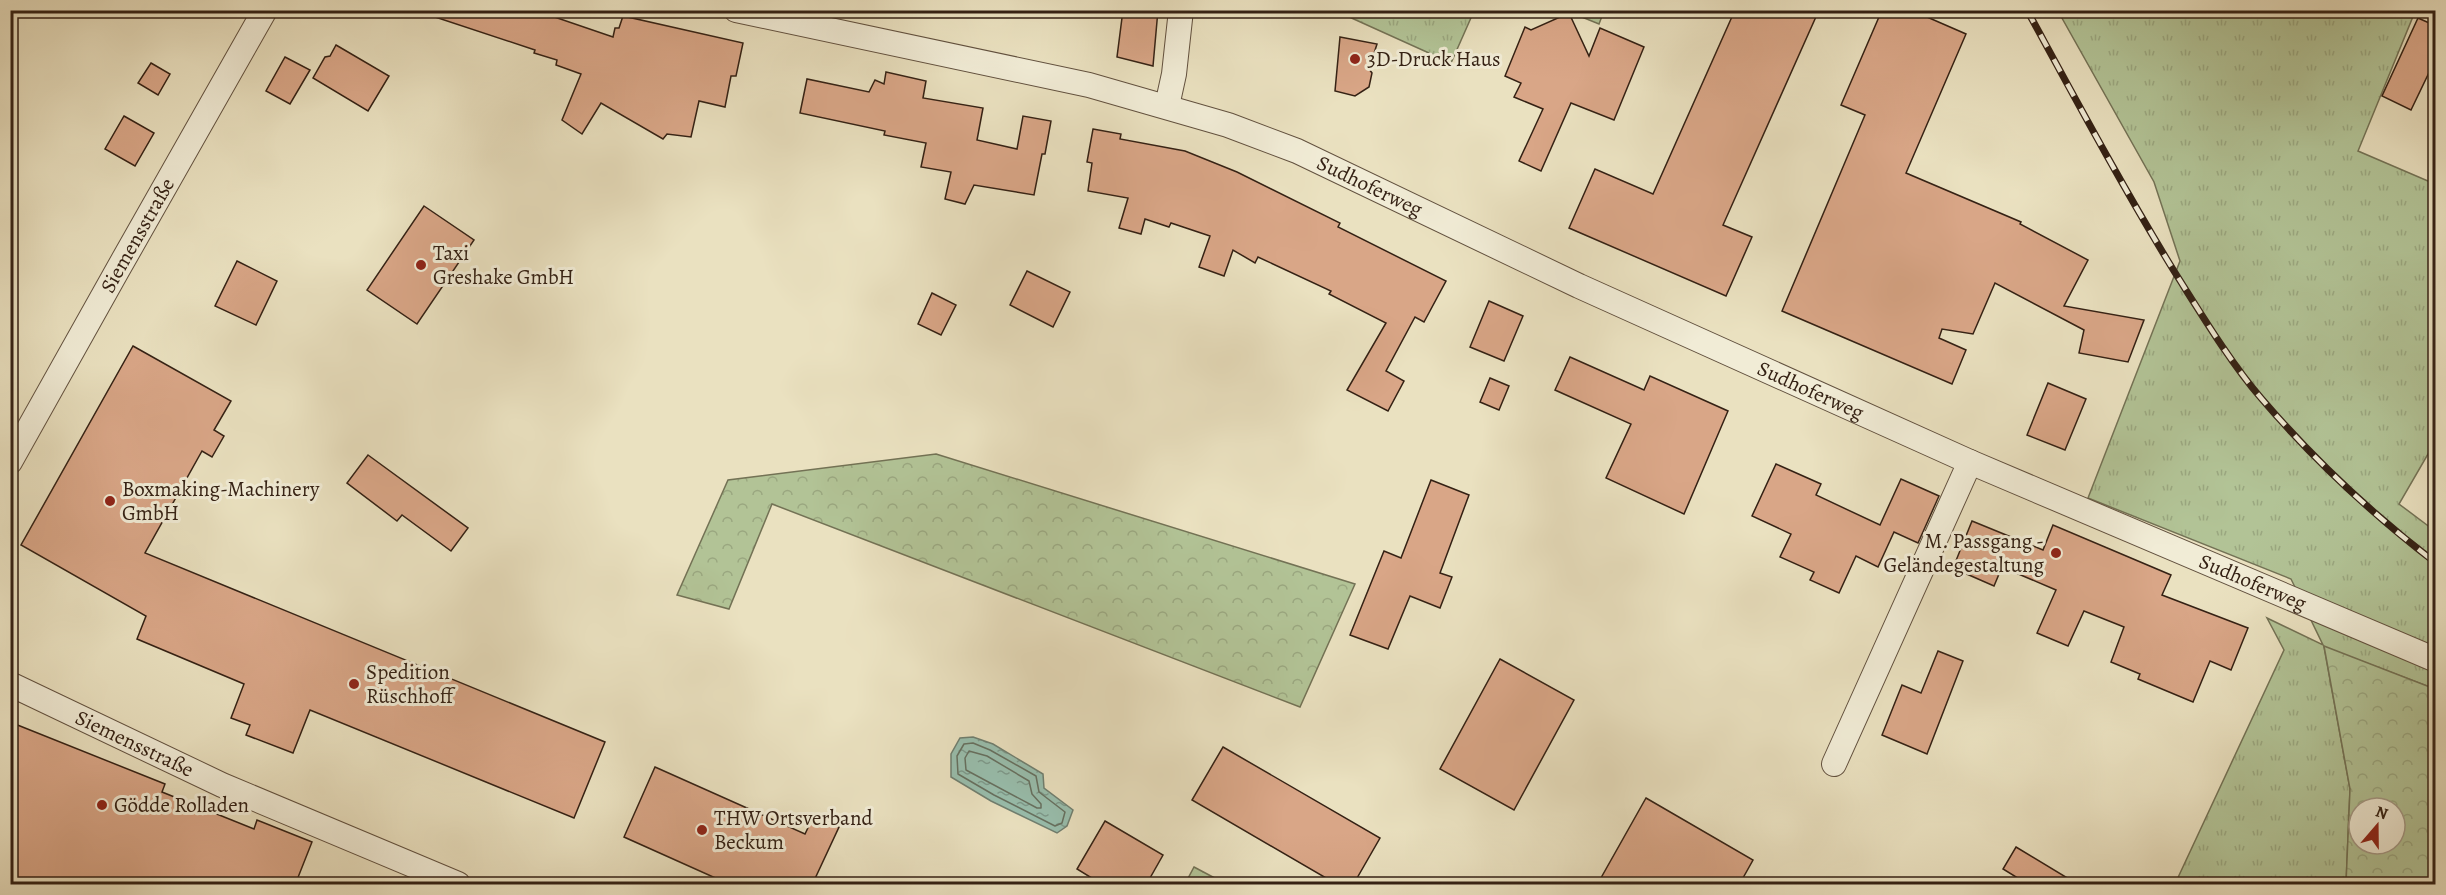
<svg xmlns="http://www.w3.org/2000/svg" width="2446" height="895" font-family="Alegreya,serif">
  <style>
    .grass { fill: url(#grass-tufts); stroke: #737255; stroke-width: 1.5 }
    .forest { fill: url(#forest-crowns); stroke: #737255; stroke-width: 1.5; fill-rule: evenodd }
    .water { fill: url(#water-ripples); stroke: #707f70; stroke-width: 1.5 }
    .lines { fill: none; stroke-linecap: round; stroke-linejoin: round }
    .shore { stroke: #667060; stroke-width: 1.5 }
    .building { fill: #d9a687; stroke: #342114; stroke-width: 1.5 }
    .street-casing { stroke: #62513f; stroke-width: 26 }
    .street { stroke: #f1ecd6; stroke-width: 24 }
    .rail-casing { stroke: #342114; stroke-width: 7 }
    .rail { stroke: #f1ecd6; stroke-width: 4.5; stroke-dasharray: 14; stroke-linecap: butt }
    .poi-dot { fill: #8f2418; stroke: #f1ecd6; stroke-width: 2 }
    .labels { text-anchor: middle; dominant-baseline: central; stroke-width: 6; stroke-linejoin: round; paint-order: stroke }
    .poi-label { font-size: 21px; fill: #342114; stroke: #f1ecd6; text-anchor: start }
    .street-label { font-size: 21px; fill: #342114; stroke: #f1ecd6 }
  </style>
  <defs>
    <pattern id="grass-tufts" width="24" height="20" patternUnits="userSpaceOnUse" patternTransform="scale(1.5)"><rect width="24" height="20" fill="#b2c396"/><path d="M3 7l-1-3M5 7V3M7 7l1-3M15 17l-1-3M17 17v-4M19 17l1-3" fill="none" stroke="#9aa780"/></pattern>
    <pattern id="forest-crowns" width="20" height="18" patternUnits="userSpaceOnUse" patternTransform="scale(1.5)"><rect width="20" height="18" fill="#b2c396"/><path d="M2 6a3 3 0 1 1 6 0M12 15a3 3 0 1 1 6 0" fill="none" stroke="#9aa780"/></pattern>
    <pattern id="water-ripples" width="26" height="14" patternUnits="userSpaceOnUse" patternTransform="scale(1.5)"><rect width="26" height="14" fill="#98bead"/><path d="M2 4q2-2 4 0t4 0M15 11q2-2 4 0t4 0" fill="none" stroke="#7d9a8c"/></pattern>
  </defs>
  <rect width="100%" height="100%" fill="#eae1c0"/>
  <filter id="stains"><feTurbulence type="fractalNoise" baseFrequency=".00333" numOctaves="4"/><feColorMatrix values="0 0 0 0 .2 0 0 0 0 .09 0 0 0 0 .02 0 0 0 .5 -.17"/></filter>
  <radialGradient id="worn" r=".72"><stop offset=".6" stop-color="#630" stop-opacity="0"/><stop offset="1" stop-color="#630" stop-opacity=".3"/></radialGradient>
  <g class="grass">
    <path d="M 2406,10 L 2414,14 L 2358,151 L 2435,184 L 2435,442 L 2399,504 L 2435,531 L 2435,689 L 2324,647 L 2350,789 L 2346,884 L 2175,884 L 2284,650 L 2267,618 L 2323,645 L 2291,579 L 2088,498 L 2180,261 L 2154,182 L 2058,11 Z"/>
    <path d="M 1336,11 L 1474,11 L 1451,63 Z"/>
    <path d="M 1567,11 L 1604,11 L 1599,24 Z"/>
  </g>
  <g class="forest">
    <path d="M 936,454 L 1355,584 L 1300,707 L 772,504 L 729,609 L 677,595 L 728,480 Z"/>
    <path d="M 2324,646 L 2435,689 L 2435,884 L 2346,884 L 2350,789 ZM 2359,808 L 2395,808 L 2395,844 L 2359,844 Z"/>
    <path d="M 1194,867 L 1226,884 L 1185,884 Z"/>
  </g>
  <path class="water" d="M 973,737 L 993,744 L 1043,774 L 1044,788 L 1073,810 L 1067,826 L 1057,833 L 991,801 L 951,777 L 951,754 L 960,738 Z"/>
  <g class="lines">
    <g class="shore">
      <path d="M 973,743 L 990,750 L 1036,776 L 1039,792 L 1065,812 L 1062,823 L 1055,826 L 994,795 L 958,774 L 957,756 L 964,744 Z"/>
      <path d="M 969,751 L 987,756 L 1029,781 L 1032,794 L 1041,804 L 1041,808 L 1037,808 L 966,770 L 965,758 Z"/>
    </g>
  </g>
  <g class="building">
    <path d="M 430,10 L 534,10 L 613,37 L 615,28 L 619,28 L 623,16 L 743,43 L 736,76 L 731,76 L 725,107 L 699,101 L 691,137 L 667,134 L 663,139 L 601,103 L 582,134 L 562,120 L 581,74 L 556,65 L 557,60 L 534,53 L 535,50 L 429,15 Z"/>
    <path d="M 1123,10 L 1158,10 L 1153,66 L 1117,57 Z"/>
    <path d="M 1735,10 L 1819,10 L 1723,225 L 1752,237 L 1726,296 L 1569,228 L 1595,169 L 1653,194 Z"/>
    <path d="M 1882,10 L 1911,10 L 1966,34 L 1906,173 L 2021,222 L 2020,224 L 2088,260 L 2064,306 L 2144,320 L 2128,362 L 2079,353 L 2084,330 L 1995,283 L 1973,334 L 1942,329 L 1939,338 L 1966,350 L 1952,384 L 1782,311 L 1865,115 L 1841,105 Z"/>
    <path d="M 1569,13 L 1589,56 L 1600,28 L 1644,47 L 1614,120 L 1571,103 L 1541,171 L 1519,161 L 1543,109 L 1514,97 L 1521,83 L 1505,76 L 1525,27 L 1531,30 Z"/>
    <path d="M 2418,18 L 2436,26 L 2436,58 L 2411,110 L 2382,96 Z"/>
    <path d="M 1340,37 L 1377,44 L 1369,69 L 1372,73 L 1369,87 L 1355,96 L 1335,91 Z"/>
    <path d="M 336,45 L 389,76 L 368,111 L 313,78 L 325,57 L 330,56 Z"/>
    <path d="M 285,57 L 310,70 L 290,104 L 266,91 Z"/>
    <path d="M 151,63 L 170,74 L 158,95 L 138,83 Z"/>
    <path d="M 886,72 L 926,81 L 923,98 L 983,108 L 977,140 L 1017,149 L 1023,116 L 1051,121 L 1045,154 L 1042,154 L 1034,195 L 974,185 L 965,204 L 945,199 L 951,172 L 921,167 L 926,143 L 884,135 L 885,131 L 800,113 L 807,79 L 869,92 L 875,80 L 884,84 Z"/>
    <path d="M 124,116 L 154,133 L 135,166 L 105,149 Z"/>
    <path d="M 1093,129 L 1121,134 L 1120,139 L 1185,151 L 1237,172 L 1340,223 L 1338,227 L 1446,281 L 1424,322 L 1415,317 L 1386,371 L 1404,381 L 1388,411 L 1347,390 L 1386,323 L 1329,294 L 1331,291 L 1258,257 L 1255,263 L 1233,250 L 1224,276 L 1199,267 L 1210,236 L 1171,223 L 1169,227 L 1145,219 L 1141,234 L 1119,228 L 1128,198 L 1088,191 L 1092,163 L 1087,162 Z"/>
    <path d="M 424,206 L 474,240 L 417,324 L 367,290 Z"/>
    <path d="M 237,261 L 277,281 L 256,325 L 215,306 Z"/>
    <path d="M 1027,271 L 1070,292 L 1053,327 L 1010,305 Z"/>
    <path d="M 932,293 L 956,305 L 941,335 L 918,324 Z"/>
    <path d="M 1489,301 L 1523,316 L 1504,361 L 1470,347 Z"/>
    <path d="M 133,346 L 231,401 L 214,430 L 224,436 L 212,457 L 202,451 L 145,553 L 605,742 L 574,818 L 310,710 L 293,753 L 246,735 L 250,725 L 231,718 L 244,684 L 137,639 L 146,616 L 21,545 Z"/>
    <path d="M 1570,357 L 1644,390 L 1650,376 L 1728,411 L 1684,514 L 1606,478 L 1631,424 L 1555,390 Z"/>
    <path d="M 1490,378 L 1509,386 L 1499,410 L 1480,402 Z"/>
    <path d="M 2048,383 L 2086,399 L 2065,450 L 2027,435 Z"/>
    <path d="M 368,455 L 468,528 L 451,551 L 402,515 L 397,521 L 347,483 Z"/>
    <path d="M 1776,464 L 1821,484 L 1816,495 L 1880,525 L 1901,479 L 1939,496 L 1918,543 L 1894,532 L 1878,567 L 1856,556 L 1839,593 L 1810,580 L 1814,572 L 1780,557 L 1791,534 L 1752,516 Z"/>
    <path d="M 1431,480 L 1469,495 L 1440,573 L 1452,577 L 1440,608 L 1410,596 L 1388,649 L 1350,635 L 1384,551 L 1401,558 Z"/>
    <path d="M 1972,521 L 2043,550 L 2053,525 L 2171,575 L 2162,595 L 2248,628 L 2231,670 L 2210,661 L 2193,702 L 2138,679 L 2140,674 L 2111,662 L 2124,627 L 2084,611 L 2068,646 L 2037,633 L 2056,590 L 2002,567 L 1994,586 L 1953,568 Z"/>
    <path d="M 1938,651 L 1963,661 L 1927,754 L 1882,735 L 1902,685 L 1921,693 Z"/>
    <path d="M 1500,659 L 1574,700 L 1514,810 L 1440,769 Z"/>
    <path d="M 10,722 L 165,784 L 162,792 L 254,829 L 257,820 L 312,842 L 295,885 L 10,885 Z"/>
    <path d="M 1223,747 L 1380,838 L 1353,885 L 1338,885 L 1192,800 Z"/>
    <path d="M 655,767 L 805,834 L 814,815 L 839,827 L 812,885 L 731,885 L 624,837 Z"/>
    <path d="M 1646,798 L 1753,860 L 1739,885 L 1597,885 Z"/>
    <path d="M 1105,821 L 1163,855 L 1146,885 L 1103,885 L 1077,869 Z"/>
    <path d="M 2016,847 L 2079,885 L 2029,885 L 2003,869 Z"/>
  </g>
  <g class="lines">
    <defs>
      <g id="street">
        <path id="s1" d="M 736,10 L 1089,85 L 1228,125 L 1297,151 L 1579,286 L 1970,462 L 2436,660"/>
        <path d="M 1167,106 L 1174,74 L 1181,10"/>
        <path id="s2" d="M 10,462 L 117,271 L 265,10"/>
        <path id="s3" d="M 10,684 L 222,785 L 458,884"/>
        <path d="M 1834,764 L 1970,462"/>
      </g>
    </defs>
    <use href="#street" class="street-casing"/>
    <use href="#street" class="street"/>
    <defs>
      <path id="rail" d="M 2027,10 C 2075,98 2122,186 2174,271 C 2200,312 2230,362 2261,398 C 2314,460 2372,514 2436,563"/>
    </defs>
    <use href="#rail" class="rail-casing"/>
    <use href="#rail" class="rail"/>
  </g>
  <g class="poi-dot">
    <circle cx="1355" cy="59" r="6"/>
    <circle cx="421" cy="265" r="6"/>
    <circle cx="110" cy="501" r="6"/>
    <circle cx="2056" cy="553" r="6"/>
    <circle cx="354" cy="684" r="6"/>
    <circle cx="102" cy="805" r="6"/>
    <circle cx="702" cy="830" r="6"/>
  </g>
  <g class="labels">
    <g class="poi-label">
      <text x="1367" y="59">3D-Druck Haus</text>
      <text x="433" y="253">Taxi<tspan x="433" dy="24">Greshake GmbH</tspan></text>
      <text x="122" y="489">Boxmaking-Machinery<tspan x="122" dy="24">GmbH</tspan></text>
      <text x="2044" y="541" text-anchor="end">M. Passgang -<tspan x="2044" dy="24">Geländegestaltung</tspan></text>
      <text x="366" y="672">Spedition<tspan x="366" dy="24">Rüschhoff</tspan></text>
      <text x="114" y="805">Gödde Rolladen</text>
      <text x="714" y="818">THW Ortsverband<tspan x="714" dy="24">Beckum</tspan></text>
    </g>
    <g class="street-label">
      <text stroke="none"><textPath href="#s1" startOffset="660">Sudhoferweg</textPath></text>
      <text stroke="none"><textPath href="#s2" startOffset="260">Siemensstraße</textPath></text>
      <text stroke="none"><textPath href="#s1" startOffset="1146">Sudhoferweg</textPath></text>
      <text stroke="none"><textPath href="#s1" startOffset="1628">Sudhoferweg</textPath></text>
      <text stroke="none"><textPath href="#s3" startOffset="138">Siemensstraße</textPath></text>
    </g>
  </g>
  <rect width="2446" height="895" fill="none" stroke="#eae1c0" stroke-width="36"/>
  <rect x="12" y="12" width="2422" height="871" fill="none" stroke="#342114" stroke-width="3"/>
  <rect x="18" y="18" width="2410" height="859" fill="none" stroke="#342114" stroke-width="1.5"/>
  <g transform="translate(2377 826) rotate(20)"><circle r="28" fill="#f1ecd6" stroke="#a59b88" stroke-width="1.5"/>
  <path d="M0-4.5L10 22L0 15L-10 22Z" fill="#8f2418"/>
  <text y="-9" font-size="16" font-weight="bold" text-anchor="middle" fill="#342114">N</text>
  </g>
  <rect width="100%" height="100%" filter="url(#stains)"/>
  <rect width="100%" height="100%" fill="url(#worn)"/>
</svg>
